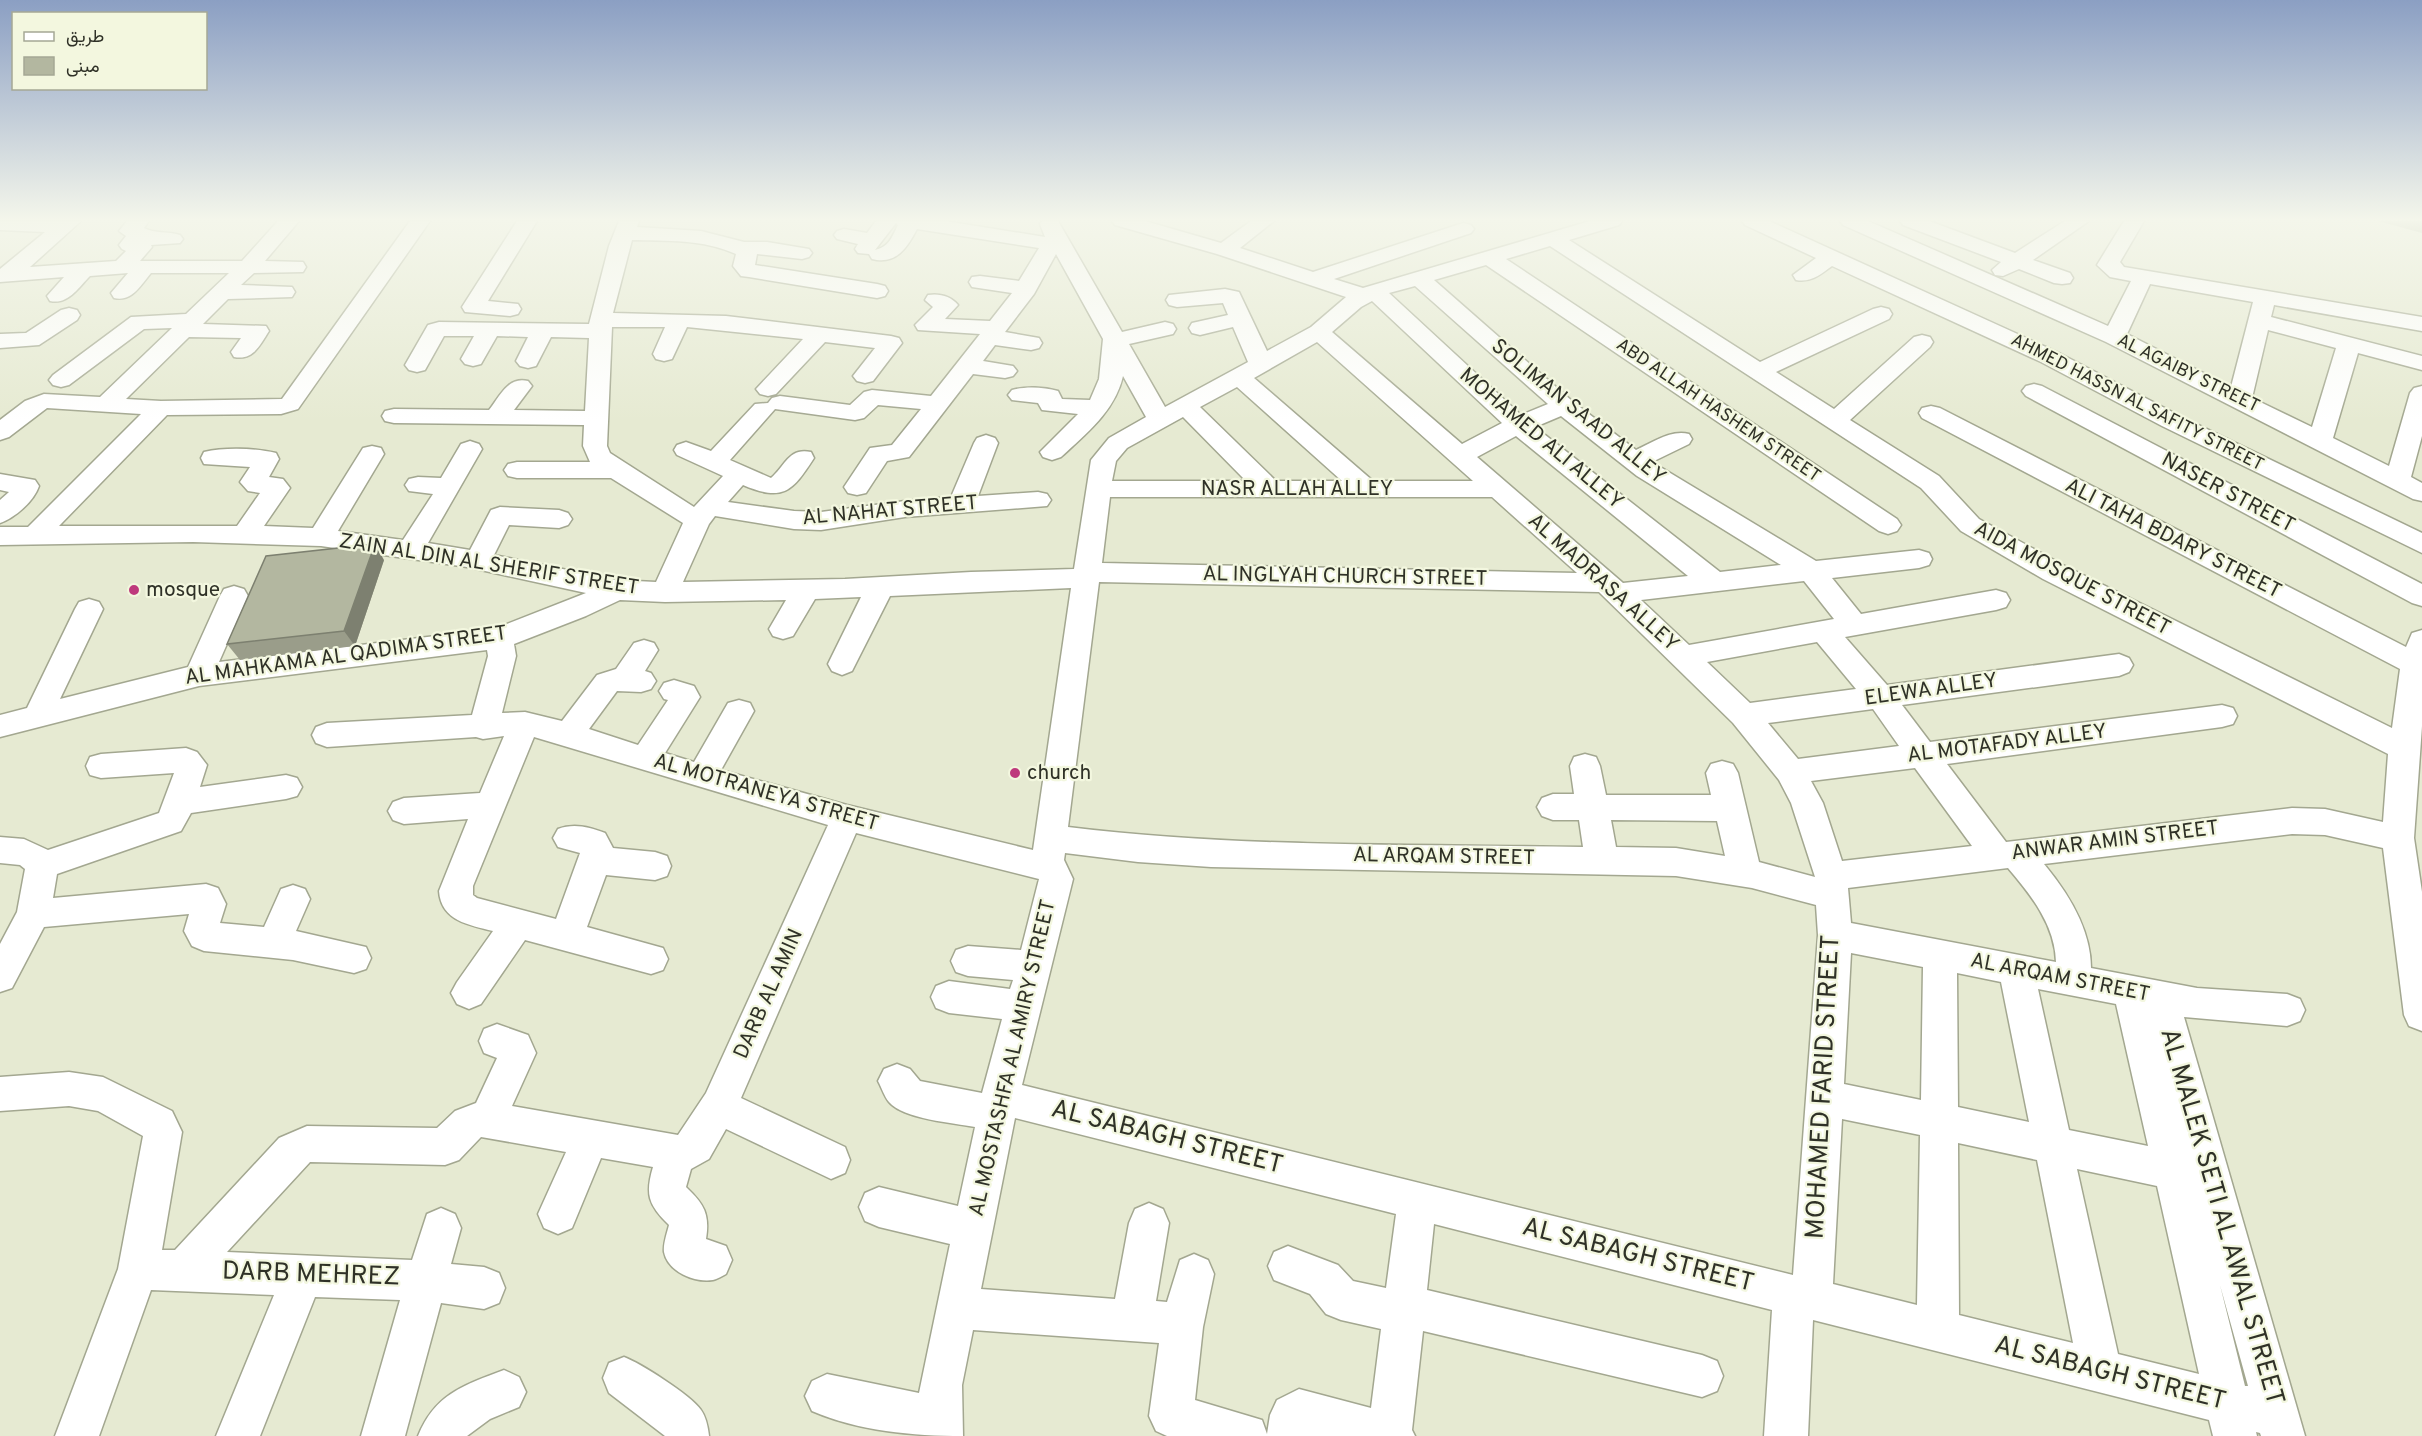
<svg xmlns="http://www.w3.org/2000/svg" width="2422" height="1436" font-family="Overpass,Vazirmatn,sans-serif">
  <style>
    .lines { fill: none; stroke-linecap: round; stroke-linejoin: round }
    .minor-casing { stroke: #a3a790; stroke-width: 3 }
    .minor { fill: #fff; fill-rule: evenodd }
    .wall { fill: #9a9d8a }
    .shaded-wall { fill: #7d8070 }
    .building { fill: #b3b7a0; stroke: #7d8070; stroke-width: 1.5 }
    .poi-dot { fill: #be397c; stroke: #f3f7df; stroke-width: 2 }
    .labels { text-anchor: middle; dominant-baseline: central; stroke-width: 4.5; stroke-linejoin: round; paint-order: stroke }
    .far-street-label { font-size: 18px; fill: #2f3127; stroke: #f3f7df }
    .street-label { font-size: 21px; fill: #2f3127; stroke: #f3f7df }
    .poi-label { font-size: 21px; fill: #2f3127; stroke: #f3f7df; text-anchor: start }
    .near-street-label { font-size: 26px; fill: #2f3127; stroke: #f3f7df }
  </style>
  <rect width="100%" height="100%" fill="#e6ead2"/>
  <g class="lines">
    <defs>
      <g id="minor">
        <path d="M 0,221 L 81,221 L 30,267 L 116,261 L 126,251 L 122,249 L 119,245 L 126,236 L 119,231 L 127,221 L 149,221 L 144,228 C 155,234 167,231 180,235 L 183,239 L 180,243 L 151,245 L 152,247 L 140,261 L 242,261 L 278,221 L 299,221 L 265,261 L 303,262 L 306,267 L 303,272 L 254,273 L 241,285 L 292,287 L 295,292 L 292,297 L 228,299 L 203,324 L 266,326 L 269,331 C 260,345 253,361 234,357 L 231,352 L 241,338 L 189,337 L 126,399 L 161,401 L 282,399 L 410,221 L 430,221 L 298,409 L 281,414 L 167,415 L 59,526 L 237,526 L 260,493 L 248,491 L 240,482 L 250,467 L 204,464 L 201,458 L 204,452 C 225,447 255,448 276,453 L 279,459 L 269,477 L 283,479 L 290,488 L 264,526 L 313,528 L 363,448 L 372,446 L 381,448 L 384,454 L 338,531 L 403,540 L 433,494 L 409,491 L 405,485 L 409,479 L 418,477 L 441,478 L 461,444 L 470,441 L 479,444 L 482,449 L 428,543 L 470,550 L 491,510 L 500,507 L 559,510 L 568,513 L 572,519 L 568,525 L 559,528 L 509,525 L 494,555 L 616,580 L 656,582 L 683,523 L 611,478 L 517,478 L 508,476 L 504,470 L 508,464 L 517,462 L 590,462 L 583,446 L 584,425 L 394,423 L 385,421 L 382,416 L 385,411 L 394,409 L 489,410 C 500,396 508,376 528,381 L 532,386 L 514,410 L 585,411 L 589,338 L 551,337 L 536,366 L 528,368 L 520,366 L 516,361 L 528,337 L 497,336 L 481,364 L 473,366 L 465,364 L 461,359 L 474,336 L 444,336 L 425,370 L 417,372 L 409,370 L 405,365 L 428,325 L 439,322 L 589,324 L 609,246 L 619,221 L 639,221 L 637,227 L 701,231 L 744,242 L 767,242 L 809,249 L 812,253 L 809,257 L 802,259 L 757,254 L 755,265 L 877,284 L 885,286 L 888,291 L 885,296 L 877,298 L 749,277 L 741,276 L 733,266 L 736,254 C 703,239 667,241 632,240 L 613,313 L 726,316 L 891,336 L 899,338 L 902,343 L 873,381 L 865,383 L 857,381 L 853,376 L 875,348 L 825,342 L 776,394 L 768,396 L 760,394 L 756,389 L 803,339 L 687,327 L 672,359 L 664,361 L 656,359 L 653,354 L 665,327 L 612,327 L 607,446 L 610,453 L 694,507 L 723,476 L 677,455 L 674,450 L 677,445 L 686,442 L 711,451 L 755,404 L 768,403 L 772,398 L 780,396 L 850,405 L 864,392 L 872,390 L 931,396 L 980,334 L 918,330 L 915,325 L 933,307 L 925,300 L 928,295 C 939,293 951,296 958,305 L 945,319 L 990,321 L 1012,293 L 972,287 L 969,282 L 972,277 L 980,276 L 1019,281 L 1039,248 L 917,229 C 907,248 896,265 872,259 L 869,254 L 858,253 L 855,249 L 858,244 L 837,239 L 834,235 L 837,231 L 844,229 L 867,233 L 876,221 L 945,221 L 1045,237 L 1040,224 L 1042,221 L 1058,221 L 1122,332 L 1165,322 L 1173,324 L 1176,329 L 1173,334 L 1129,344 L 1165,407 L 1248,362 L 1233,327 L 1200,335 L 1192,333 L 1189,328 L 1192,323 L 1228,315 L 1223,303 L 1177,307 L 1169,305 L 1166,300 L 1169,295 L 1225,289 L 1239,292 L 1267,351 L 1311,327 L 1346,297 L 1217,254 L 1115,225 L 1112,221 L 1145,221 L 1221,243 L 1251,221 L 1274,221 L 1240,248 L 1313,272 L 1457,225 L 1464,223 L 1471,225 L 1474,229 L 1471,233 L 1334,279 L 1363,288 L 1590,221 L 1622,221 L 1619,225 L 1569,240 L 1760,362 L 1873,309 L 1881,307 L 1889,309 L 1892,314 L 1889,319 L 1776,372 L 1834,409 L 1914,337 L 1922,335 L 1930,337 L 1933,342 L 1930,347 L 1850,420 L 1939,476 L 1979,519 L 2063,565 L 2392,728 L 2400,669 L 1922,418 L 1919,413 L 1922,408 L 1931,406 L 1940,408 L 2406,647 L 2412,633 L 2422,630 L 2422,726 L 2414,838 L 2422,892 L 2422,1031 L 2409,1026 L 2404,1015 L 2383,848 L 2325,835 L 2292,834 L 2044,864 C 2068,893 2091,929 2091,968 L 2197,988 L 2287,994 L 2300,999 L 2305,1010 L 2300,1021 L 2287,1026 L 2184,1017 L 2305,1436 L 2261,1436 L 2260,1433 L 2256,1432 L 2257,1436 L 2213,1436 L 2209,1420 L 1813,1320 L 1808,1436 L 1764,1436 L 1772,1310 L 1434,1224 L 1427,1290 L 1702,1355 L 1717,1361 L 1723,1376 L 1717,1391 L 1702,1397 L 1423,1331 L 1412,1430 L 1415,1436 L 1167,1436 L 1156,1431 L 1149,1416 L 1159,1343 L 973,1330 L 962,1385 L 963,1436 C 913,1436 858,1431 812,1411 L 805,1396 L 812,1381 L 827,1374 L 919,1393 L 950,1244 L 879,1227 L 865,1221 L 859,1207 L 865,1193 L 879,1187 L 958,1206 L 975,1127 C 954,1123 903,1119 889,1102 C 884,1096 882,1088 878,1081 L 884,1069 L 897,1064 L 910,1069 L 920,1081 L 982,1093 L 1002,1019 L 949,1013 L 936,1008 L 931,997 L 936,986 L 949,981 L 1010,989 L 1013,980 L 968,976 L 956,972 L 951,961 L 956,950 L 968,946 L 1021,950 L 1039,879 L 856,833 L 741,1098 L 845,1147 L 850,1160 L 845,1173 L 831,1179 L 726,1129 L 709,1159 L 691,1169 L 686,1187 C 704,1204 710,1214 706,1239 L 726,1246 L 732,1260 L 726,1274 C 722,1276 717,1279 713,1280 C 695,1283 668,1272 664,1252 C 663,1244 667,1233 669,1225 C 648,1205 645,1194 653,1167 L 601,1158 L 572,1228 L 558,1234 L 544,1228 L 538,1214 L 566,1152 L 481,1137 L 459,1160 L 445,1165 L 310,1162 L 227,1252 L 412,1260 L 427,1214 L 441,1208 L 455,1214 L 461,1228 L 451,1264 L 484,1267 L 499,1273 L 505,1288 L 499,1303 L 484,1309 L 441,1303 L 405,1436 L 361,1436 L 400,1300 L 315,1297 L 260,1436 L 216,1436 L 274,1295 L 151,1290 L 99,1436 L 55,1436 L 118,1269 L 143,1136 L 98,1111 L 69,1106 L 0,1111 L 0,1077 L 69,1072 L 103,1077 L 172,1111 L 182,1132 L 162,1250 L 175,1250 L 279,1138 L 307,1126 L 437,1128 L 455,1111 L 476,1103 L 497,1058 L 484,1053 L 479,1041 L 484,1029 L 497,1024 L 528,1035 L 536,1053 L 512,1106 L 678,1135 L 706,1093 L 828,825 L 534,737 L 473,886 L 473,895 L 477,898 L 556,919 L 580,853 L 558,847 L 553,838 L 558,829 C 574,823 589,827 605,833 L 613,848 L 655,852 L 667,856 L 671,866 L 667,876 L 655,880 L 606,875 L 587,927 L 663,948 L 668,959 L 663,970 L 651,974 L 525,940 L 481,1004 L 469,1009 L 457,1004 L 451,993 L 457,982 L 493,931 C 469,925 441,921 439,891 L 468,819 L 404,824 L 393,820 L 388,811 L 393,802 L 404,798 L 480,793 L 504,736 L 483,739 L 476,737 L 327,747 L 316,743 L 312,735 L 316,727 L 327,723 L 472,715 L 488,656 L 487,650 L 199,686 L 0,737 L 0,715 L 27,708 L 75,609 L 79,602 L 89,599 L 99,602 L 103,609 L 60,699 L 188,667 L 220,596 L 224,589 L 234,586 L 244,589 L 248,596 L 219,662 L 494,629 L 586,593 L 467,567 L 321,546 L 193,542 L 0,545 L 0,527 L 28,527 L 141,414 L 47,408 L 9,437 L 0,440 L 0,420 L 25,401 L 44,394 L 100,397 L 172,328 L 144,329 L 69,385 L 61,387 L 53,385 L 49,380 L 53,375 L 131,317 L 186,314 L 229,273 L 151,273 C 140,286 132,302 114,298 L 111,293 L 128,273 L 90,276 C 78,288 68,305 50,301 L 47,296 L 64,277 L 0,282 L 0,269 L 45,232 L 0,230 ZM 896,223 L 898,225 C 892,237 889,247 875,250 ZM 1550,246 L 1921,488 L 1961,531 L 2043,579 L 2388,754 L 2383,822 L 2325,809 L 2292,808 L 2006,842 L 1947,764 L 2222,727 L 2233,724 L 2237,716 L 2233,708 L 2222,705 L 1930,742 L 1902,705 L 2119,676 L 2129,672 L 2133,665 L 2129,658 L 2119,654 L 1887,685 L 1845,637 L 1996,610 L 2006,607 L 2010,600 L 2006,593 L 1996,590 L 1861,614 L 1832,578 L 1919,568 L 1929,565 L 1932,559 L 1929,553 L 1919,550 L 1816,561 L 1652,462 L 1689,444 L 1692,439 L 1689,434 C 1671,429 1652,443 1636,450 L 1572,401 L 1434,280 L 1486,265 L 1879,531 L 1888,534 L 1897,531 L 1901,525 L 1897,519 L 1506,259 ZM 1056,254 L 1103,339 L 1099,379 L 1090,400 L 1062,399 L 1058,391 C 1044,387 1026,386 1012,390 L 1008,395 L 1012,400 L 1038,403 L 1042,410 L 1078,414 L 1040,452 L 1043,457 L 1052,460 L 1061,457 C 1086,434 1115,411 1123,376 L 1146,417 L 1109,438 L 1091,460 L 1074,569 L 971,572 L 845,579 L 683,582 L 709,524 L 715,516 L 794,529 L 821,530 L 905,517 L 1047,506 L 1051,500 L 1047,494 L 1038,492 L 978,496 L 998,443 L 995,438 L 986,435 L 977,438 L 974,443 L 951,497 L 905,501 L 821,512 L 794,511 L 728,502 L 743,485 C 783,502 792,492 814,458 L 811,452 C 789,447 785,466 771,478 L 730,460 L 775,409 L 855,420 L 864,418 L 878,405 L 921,409 L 892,445 L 870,448 L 844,487 L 848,493 L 857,495 L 866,493 L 887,461 L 909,457 L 973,374 L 1005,378 L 1013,376 L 1017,371 L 1013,366 L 983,361 L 995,345 L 1031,350 L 1039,348 L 1042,343 L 1039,338 L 1005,332 L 1034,294 ZM 1415,286 L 1548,404 L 1521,415 L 1389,293 ZM 1372,301 L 1502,423 L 1462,444 L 1332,332 L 1361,307 ZM 1317,342 L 1473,481 L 1373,481 L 1254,378 ZM 1237,387 L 1342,481 L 1276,481 L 1200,407 ZM 1561,416 L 1637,476 L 1781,565 L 1720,572 L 1535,427 ZM 1183,417 L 1246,481 L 1112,481 L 1116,461 L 1127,448 ZM 1516,436 L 1688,576 L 1623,583 L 1477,457 ZM 1110,497 L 1492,497 L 1577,573 L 1102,563 ZM 1804,581 L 1834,619 L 1689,645 L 1641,600 ZM 1099,582 L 1599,592 L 1733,723 L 1779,780 L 1791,803 L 1815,877 L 1759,862 L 1738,773 L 1733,764 L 1722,761 L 1711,764 L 1706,773 L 1711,795 L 1606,795 L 1600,766 L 1596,757 L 1585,754 L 1574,757 L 1570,766 L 1574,794 L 1553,794 L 1542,798 L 1537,807 L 1542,816 L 1553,820 L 1579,820 L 1583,847 C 1412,844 1239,848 1068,827 ZM 1071,588 L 1033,850 L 847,805 L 721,770 L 754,711 L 750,703 L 739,700 L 728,703 L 694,762 L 665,753 L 700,697 L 694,686 L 674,680 L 664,683 L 659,691 L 664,699 L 668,700 L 638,745 L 589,729 L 617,691 L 641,692 L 651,689 L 656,681 L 651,673 L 645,671 L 658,650 L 654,643 L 644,640 L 634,643 L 616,669 L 597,675 L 562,721 L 525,712 L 502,713 L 516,656 L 514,644 L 586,616 L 620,600 L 665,602 L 786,600 L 769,629 L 773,636 L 783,639 L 793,636 L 815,599 L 861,597 L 828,664 L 832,671 L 842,675 L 852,671 L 890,596 ZM 1817,642 L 1856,689 L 1750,703 L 1707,662 ZM 1873,709 L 1899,746 L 1798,759 L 1768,723 ZM 1915,768 L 1972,846 L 1842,861 L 1823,803 L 1811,781 ZM 1611,820 L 1717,821 L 1725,856 L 1676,848 L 1616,847 ZM 1065,853 L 1138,862 L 1211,867 L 1676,876 L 1752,888 L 1816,905 L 1818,935 L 1793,1275 L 1022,1085 L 1073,879 L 1064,860 ZM 2008,868 C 2031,895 2055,925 2056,962 L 1851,923 L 1848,888 ZM 1851,953 L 1923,967 L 1921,1100 L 1844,1084 ZM 1957,973 L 2001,982 L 2029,1122 L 1958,1107 ZM 2038,989 L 2116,1004 L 2148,1146 L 2069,1130 ZM 1015,1118 L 1396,1214 L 1386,1288 L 1353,1281 L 1338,1265 L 1288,1246 L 1274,1252 L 1268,1266 L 1274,1280 L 1310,1294 L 1326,1314 L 1341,1320 L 1381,1329 L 1371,1408 L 1299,1389 L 1277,1400 L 1270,1415 L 1267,1434 L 1262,1420 L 1195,1400 L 1203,1327 L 1214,1274 L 1208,1260 L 1194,1254 L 1180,1260 L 1167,1302 L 1156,1301 L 1169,1223 L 1163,1209 L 1149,1203 L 1135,1209 L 1129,1223 L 1115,1299 L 981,1289 ZM 1842,1119 L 1920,1135 L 1917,1305 L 1833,1284 ZM 1958,1143 L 2037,1160 L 2073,1343 L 1959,1315 ZM 2077,1169 L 2157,1186 L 2199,1374 L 2118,1354 ZM 2220,1285 L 2248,1386 L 2245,1386 Z"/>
        <path d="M 517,221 L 537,221 L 488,301 L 518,304 L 521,309 L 518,314 L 510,316 L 465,312 L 462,307 Z"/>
        <path d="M 1742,221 L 1769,221 L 2057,352 L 2180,416 L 2422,533 L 2422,553 L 2162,426 L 2041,362 L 1832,266 C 1821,274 1811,283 1796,280 L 1793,275 L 1816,258 L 1745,225 Z"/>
        <path d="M 1840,221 L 1868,221 L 2108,326 L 2131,281 L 2110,277 L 2097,265 L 2124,221 L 2144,221 L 2120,262 L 2124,267 L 2422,317 L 2422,331 L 2274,305 L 2271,317 L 2422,356 L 2422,370 L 2358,353 L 2333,438 L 2389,466 L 2410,393 L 2414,388 L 2422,386 L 2422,436 L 2411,477 L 2422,483 L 2422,501 L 2413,499 L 2106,342 L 1843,225 ZM 2150,284 L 2253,302 L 2231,387 L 2127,334 ZM 2268,330 L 2336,348 L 2312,427 L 2252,398 Z"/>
        <path d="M 1900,221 L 1929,221 L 2015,253 L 2065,221 L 2089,221 L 2033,260 L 2070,273 L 2073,278 L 2070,283 L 2062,284 L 2054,283 L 2019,269 L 2003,276 L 1995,275 L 1992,270 L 2001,262 L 1903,225 Z"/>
        <path d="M 69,308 L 77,310 L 80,315 L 77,320 L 39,345 L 0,348 L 0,334 L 26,333 L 61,310 Z"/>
        <path d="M 2034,384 L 2042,386 L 2422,584 L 2422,606 L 2412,603 L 2026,396 L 2022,391 L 2026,386 Z"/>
        <path d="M 0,474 L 35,480 L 39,486 C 34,501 15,518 0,523 L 0,500 L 9,492 L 0,490 Z"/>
        <path d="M 186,748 L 197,752 L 207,765 L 200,787 L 286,775 L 297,778 L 302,787 L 297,796 L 286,799 L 191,813 L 181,831 L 57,874 L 53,898 L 206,884 L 218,888 L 226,904 L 220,923 L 264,927 L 281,889 L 293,885 L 305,889 L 310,899 L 296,931 L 366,947 L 371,958 L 366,969 L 354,973 L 293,960 L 204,951 L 192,946 L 184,931 L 189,914 L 44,927 L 12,988 L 0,992 L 0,944 L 17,912 L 25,869 L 20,865 L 0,863 L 0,837 L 24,839 L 48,850 L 159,813 L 174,773 L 101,778 L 90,775 L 86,766 L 90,757 L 101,754 Z"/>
        <path d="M 624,1357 C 640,1363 691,1395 701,1410 C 706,1417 708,1427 709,1436 L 665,1436 L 609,1393 L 603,1378 L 609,1363 Z"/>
        <path d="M 504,1370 L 519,1377 L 526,1392 L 519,1407 L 490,1419 L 467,1436 L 418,1436 C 435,1394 464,1385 504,1370 Z"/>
      </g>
    </defs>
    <use href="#minor" class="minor-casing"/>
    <use href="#minor" class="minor"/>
  </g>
  <g class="wall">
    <path d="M 2378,221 L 2422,221 L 2422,233 Z"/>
    <path d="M 384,560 L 355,646 L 240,660 L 227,644 Z"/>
  </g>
  <path class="shaded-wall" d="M 375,544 L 384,560 L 355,646 L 344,631 Z"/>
  <path class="building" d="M 375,544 L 344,631 L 227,644 L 266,556 Z"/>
  <linearGradient id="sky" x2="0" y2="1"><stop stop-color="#8b9fc3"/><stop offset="0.52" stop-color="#f4f6eb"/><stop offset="1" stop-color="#f4f6eb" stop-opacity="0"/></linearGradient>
  <rect width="2422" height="422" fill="url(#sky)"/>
  <g class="poi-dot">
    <circle cx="134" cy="590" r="6"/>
    <circle cx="1015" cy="773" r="6"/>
  </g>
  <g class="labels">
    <g class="far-street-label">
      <text transform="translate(2188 374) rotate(26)">AL AGAIBY STREET</text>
      <text transform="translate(2137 403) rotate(27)">AHMED HASSN AL SAFITY STREET</text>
      <text transform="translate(1718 411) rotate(34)">ABD ALLAH HASHEM STREET</text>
    </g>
    <g class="street-label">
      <text transform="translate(1578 412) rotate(39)">SOLIMAN SAAD ALLEY</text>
      <text transform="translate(1541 439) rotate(40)">MOHAMED ALI ALLEY</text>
      <text x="1297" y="489">NASR ALLAH ALLEY</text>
      <text transform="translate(2228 493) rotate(28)">NASER STREET</text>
      <text transform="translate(890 511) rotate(-5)">AL NAHAT STREET</text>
      <text transform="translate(2173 539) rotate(27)">ALI TAHA BDARY STREET</text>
      <text transform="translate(489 565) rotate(9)">ZAIN AL DIN AL SHERIF STREET</text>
      <text transform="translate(1345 577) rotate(1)">AL INGLYAH CHURCH STREET</text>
      <text transform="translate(2072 579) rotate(28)">AIDA MOSQUE STREET</text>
      <text transform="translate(1603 583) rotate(42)">AL MADRASA ALLEY</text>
      <text transform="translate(346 656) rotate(-8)">AL MAHKAMA AL QADIMA STREET</text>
      <text transform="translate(1931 690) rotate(-8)">ELEWA ALLEY</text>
      <text transform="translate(2007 744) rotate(-7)">AL MOTAFADY ALLEY</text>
      <text transform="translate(766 793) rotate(16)">AL MOTRANEYA STREET</text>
      <text transform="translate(2115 841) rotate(-7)">ANWAR AMIN STREET</text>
      <text transform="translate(1444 857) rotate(1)">AL ARQAM STREET</text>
      <text transform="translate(2060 978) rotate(11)">AL ARQAM STREET</text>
      <text transform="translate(769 994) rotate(-66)">DARB AL AMIN</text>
      <text transform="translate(1013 1058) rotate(-77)">AL MOSTASHFA AL AMIRY STREET</text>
    </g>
    <g class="poi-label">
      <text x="146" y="590">mosque</text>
      <text x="1027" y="773">church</text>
    </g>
    <g class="near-street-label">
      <text transform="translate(1824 1087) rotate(-87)">MOHAMED FARID STREET</text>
      <text transform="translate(1167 1138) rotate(14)">AL SABAGH STREET</text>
      <text transform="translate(2221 1217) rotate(74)">AL MALEK SETI AL AWAL STREET</text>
      <text transform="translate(1638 1256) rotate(14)">AL SABAGH STREET</text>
      <text transform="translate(311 1275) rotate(2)">DARB MEHREZ</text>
      <text transform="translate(2110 1374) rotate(14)">AL SABAGH STREET</text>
    </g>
  </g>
  <rect x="12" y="12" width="195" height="78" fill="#f3f7df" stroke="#a5a895" stroke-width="1.5"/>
  <rect x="24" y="32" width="30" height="9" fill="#ffffff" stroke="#a5a895" stroke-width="1.5"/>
  <text x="66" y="42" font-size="18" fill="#2f3127">طريق</text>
  <rect x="24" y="57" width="30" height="18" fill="#b3b7a0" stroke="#a5a895" stroke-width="1.5"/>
  <text x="66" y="72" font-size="18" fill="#2f3127">مبنى</text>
</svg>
